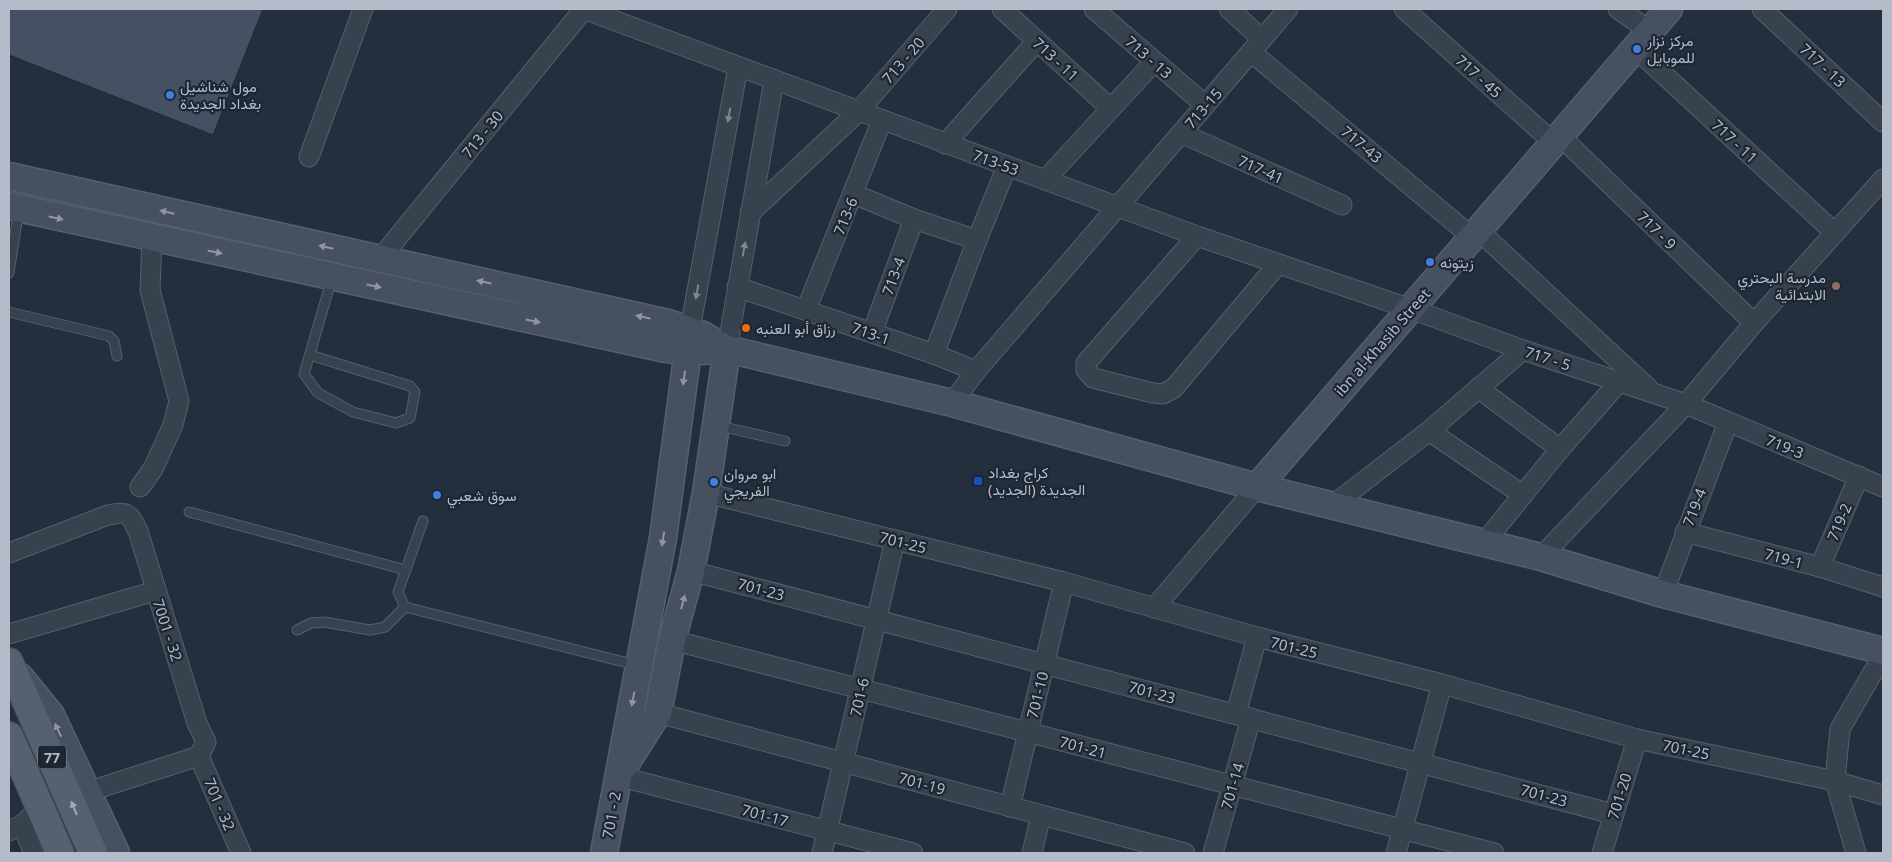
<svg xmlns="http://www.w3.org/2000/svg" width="1892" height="862" font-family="'Noto Sans',Vazirmatn,sans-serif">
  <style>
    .building { fill: #455162; stroke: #1f2835 }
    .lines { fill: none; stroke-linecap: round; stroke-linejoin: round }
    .lane-casing { stroke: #565f6c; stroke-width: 11 }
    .street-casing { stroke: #565f6c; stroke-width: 21 }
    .secondary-casing { stroke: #565f6c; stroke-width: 29 }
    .primary-casing { stroke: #414a57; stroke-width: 30 }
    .lane { stroke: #38414e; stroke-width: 9 }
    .street { stroke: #38414e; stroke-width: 19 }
    .secondary { stroke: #465061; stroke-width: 26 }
    .primary { stroke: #56606e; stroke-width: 28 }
    .oneway { fill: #7c8592 }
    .oneway2 { fill: #8e96a5 }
    .oneway3 { fill: #a1aab7 }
    .shop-dot { fill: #3f7fe0; stroke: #1d2633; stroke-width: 2 }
    .education-dot { fill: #8d6e63; stroke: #1d2633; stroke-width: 2 }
    .food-dot { fill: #e8710a; stroke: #1d2633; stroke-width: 2 }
    .transit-dot { fill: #1a4fb4; stroke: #1d2633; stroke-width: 2 }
    .labels { text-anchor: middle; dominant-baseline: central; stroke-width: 4.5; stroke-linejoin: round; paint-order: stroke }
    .shield { fill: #1d2633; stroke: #878f9c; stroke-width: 1 }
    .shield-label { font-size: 14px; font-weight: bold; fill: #b4bcc9 }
    .poi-label { font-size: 15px; fill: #b4bcc9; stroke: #1d2633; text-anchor: start }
    .street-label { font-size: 15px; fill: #b4bcc9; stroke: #1d2633 }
  </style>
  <rect width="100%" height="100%" fill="#242f3e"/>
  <path class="building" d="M 9,9 L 263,9 L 213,135 L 9,55 Z"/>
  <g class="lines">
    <defs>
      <g id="lane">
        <path d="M 9,273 L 19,209"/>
        <path d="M 9,312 L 109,336 L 114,341 L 117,356"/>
        <path d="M 310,355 L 410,386 L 415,392 L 410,418 L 396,423 L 353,412 L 318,393 L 304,374 L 332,278"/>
        <path d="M 719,426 L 785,441"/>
        <path d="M 189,512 L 406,570"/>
        <path d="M 423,521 L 398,592 L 405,607 L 636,665"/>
        <path d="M 297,630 L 311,623 L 324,622 L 370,630 L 385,627 L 405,607"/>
      </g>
      <g id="street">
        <path d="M 583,9 L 1197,236 L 1411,309 L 1523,350 L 1686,404 L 1883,487"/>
        <path d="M 1002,9 L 1110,108"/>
        <path d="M 1094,9 L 1205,105"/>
        <path d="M 1229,9 L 1262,39"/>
        <path d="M 1404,9 L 1554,143"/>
        <path d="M 1618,9 L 1650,31"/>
        <path d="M 1762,9 L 1883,122"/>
        <path d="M 1635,48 L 1835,233"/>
        <path d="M 1251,52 L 1472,237"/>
        <path d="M 1181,133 L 1342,205"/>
        <path d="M 1560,136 L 1754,323"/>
        <path d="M 945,144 L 1037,41"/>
        <path d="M 309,157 L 363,9"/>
        <path d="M 1045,180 L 1154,62"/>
        <path d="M 854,194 L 914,219 L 977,240"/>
        <path d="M 750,213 L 858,112 L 947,9"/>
        <path d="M 1478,230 L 1648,388"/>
        <path d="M 1197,236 L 1086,363 L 1086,370 L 1093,378 L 1153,393 L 1163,394 L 1174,388 L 1278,264"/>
        <path d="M 380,259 L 584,9"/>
        <path d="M 737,287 L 934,354 L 976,371"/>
        <path d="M 806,310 L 882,120"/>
        <path d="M 690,329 L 738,67"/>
        <path d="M 872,333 L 914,219"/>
        <path d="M 727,349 L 774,80"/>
        <path d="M 934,354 L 977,240 L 1007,166"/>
        <path d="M 1478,388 L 1560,449"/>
        <path d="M 952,403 L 976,371 L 1288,9"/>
        <path d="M 1429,431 L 1523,495"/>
        <path d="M 140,487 L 153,469 L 173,425 L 179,401 L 150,290 L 152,239"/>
        <path d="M 706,493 L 1064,582 L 1257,637 L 1442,684 L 1637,739 L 1835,781 L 1883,795"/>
        <path d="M 1333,505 L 1429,431 L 1523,350"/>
        <path d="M 1685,532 L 1820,567 L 1883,587"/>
        <path d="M 1484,543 L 1560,449 L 1619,382"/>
        <path d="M 9,553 L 108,515 C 128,511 129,513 138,531 L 197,723 L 206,742 L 199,756 L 87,792"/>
        <path d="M 1541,557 L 1686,404 L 1754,323 L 1883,179"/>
        <path d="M 1820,567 L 1859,476"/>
        <path d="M 691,571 L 1613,814"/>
        <path d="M 1663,594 L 1728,422"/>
        <path d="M 1154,608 L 1257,487"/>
        <path d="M 9,634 L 155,591"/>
        <path d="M 672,640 L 1494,853"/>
        <path d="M 658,713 L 1185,853"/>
        <path d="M 1236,714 L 1257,637"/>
        <path d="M 199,756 L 241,853"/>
        <path d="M 618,776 L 913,853"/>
        <path d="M 1010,807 L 1064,582"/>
        <path d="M 22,825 L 34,853"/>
        <path d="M 9,831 L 22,825 L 40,808"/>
        <path d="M 822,853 L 895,540"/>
        <path d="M 1032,853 L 1041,815"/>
        <path d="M 1213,853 L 1251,718"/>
        <path d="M 1396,853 L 1442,684"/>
        <path d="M 1602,853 L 1637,739"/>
        <path d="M 1856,853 L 1835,781 L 1840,729 L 1883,655"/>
      </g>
      <g id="secondary">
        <path d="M 9,176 L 668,323 L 703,335 L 727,349"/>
        <path d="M 9,206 L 666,349 L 687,352 L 727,349 L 952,403 L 1257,487 L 1541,557 L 1663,594 L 1883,651"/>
        <path d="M 1257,487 L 1669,9"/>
        <path d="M 20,677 L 51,715 L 116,853"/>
        <path d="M 625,765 L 658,713 L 672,640 L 691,571 L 706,493 L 727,349"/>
        <path d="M 604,853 L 663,538 L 690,335"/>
      </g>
      <g id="primary">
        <path d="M 9,662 L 93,853"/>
        <path d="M 9,736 L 60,853"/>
      </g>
    </defs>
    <use href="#lane" class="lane-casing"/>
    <use href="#street" class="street-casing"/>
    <use href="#secondary" class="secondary-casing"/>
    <use href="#primary" class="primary-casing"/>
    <use href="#lane" class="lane"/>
    <use href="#street" class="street"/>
    <use href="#secondary" class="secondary"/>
    <use href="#primary" class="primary"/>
  </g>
  <defs><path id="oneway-solid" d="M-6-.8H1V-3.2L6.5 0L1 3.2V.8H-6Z" transform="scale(1.25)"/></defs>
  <g class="oneway">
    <use href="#oneway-solid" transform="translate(729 115) rotate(100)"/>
    <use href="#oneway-solid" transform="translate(744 249) rotate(-80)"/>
    <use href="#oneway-solid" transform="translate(697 292) rotate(100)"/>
  </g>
  <g class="oneway2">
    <use href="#oneway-solid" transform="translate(167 212) rotate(-167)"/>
    <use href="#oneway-solid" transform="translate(56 218) rotate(12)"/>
    <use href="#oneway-solid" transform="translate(326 247) rotate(-167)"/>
    <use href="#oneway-solid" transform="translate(215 252) rotate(12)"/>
    <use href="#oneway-solid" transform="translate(484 282) rotate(-168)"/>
    <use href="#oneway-solid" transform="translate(374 286) rotate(12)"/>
    <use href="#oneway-solid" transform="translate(643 317) rotate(-168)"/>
    <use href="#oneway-solid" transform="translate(533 321) rotate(12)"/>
    <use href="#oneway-solid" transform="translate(684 378) rotate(98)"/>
    <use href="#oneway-solid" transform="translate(663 539) rotate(99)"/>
    <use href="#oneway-solid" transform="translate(683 602) rotate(-75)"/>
    <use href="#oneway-solid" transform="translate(633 699) rotate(101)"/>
    <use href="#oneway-solid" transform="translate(58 730) rotate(-115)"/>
  </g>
  <use class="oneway3" href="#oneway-solid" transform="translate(74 808) rotate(-113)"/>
  <g class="shop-dot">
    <circle cx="1637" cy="49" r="5"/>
    <circle cx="170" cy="95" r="5"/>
    <circle cx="1430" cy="262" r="5"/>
    <circle cx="714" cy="482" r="5"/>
    <circle cx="437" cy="495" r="5"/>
  </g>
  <circle class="education-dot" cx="1836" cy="286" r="5"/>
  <circle class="food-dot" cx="746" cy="328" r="5"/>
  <rect class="transit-dot" x="973" y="476" width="10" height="10" rx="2.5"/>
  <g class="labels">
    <rect class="shield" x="38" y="745.5" width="28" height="23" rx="4"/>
    <g class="shield-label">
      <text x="52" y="757">77</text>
    </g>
    <g class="poi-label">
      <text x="1647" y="40">مركز نزار<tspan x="1647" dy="17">للموبايل</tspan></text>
      <text x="180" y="86">مول شناشيل<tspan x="180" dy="17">بغداد الجديدة</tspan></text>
      <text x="1440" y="262">زيتونه</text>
      <text x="1826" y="277" text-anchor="end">مدرسة البحتري<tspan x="1826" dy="17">الابتدائية</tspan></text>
      <text x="756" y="328">رزاق أبو العنبه</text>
      <text x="988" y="472">كراج بغداد<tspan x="988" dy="17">الجديدة (الجديد)</tspan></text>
      <text x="724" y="473">ابو مروان<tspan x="724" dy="17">الفريجي</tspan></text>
      <text x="447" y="495">سوق شعبي</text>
    </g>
    <g class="street-label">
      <text transform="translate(1149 57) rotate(41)">713 - 13</text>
      <text transform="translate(1056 59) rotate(43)">713 - 11</text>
      <text transform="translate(903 60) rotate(-49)">713 - 20</text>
      <text transform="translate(1823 65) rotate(43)">717 - 13</text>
      <text transform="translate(1479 76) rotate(42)">717 - 45</text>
      <text transform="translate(1203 108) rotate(-49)">713-15</text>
      <text transform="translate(482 134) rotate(-51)">713 - 30</text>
      <text transform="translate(1735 141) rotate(43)">717 - 11</text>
      <text transform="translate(1362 144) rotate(40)">717-43</text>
      <text transform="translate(996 162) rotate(20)">713-53</text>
      <text transform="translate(1261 169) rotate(24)">717-41</text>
      <text transform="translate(845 216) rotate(-68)">713-6</text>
      <text transform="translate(1657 230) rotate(44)">717 - 9</text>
      <text transform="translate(893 276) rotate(-70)">713-4</text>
      <text transform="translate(871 333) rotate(19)">713-1</text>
      <text transform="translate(1382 342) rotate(-49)">ibn al-Khasib Street</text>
      <text transform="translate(1548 358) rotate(18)">717 - 5</text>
      <text transform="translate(1785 446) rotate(22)">719-3</text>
      <text transform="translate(1694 507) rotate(-69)">719-4</text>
      <text transform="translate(1839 522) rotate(-67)">719-2</text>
      <text transform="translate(903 542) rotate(14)">701-25</text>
      <text transform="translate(1784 558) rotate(15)">719-1</text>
      <text transform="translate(761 589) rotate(15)">701-23</text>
      <text transform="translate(168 630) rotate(72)">7001 - 32</text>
      <text transform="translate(1294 647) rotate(14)">701-25</text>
      <text transform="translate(1152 692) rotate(15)">701-23</text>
      <text transform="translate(1037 695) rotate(-76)">701-10</text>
      <text transform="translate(859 697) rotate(-77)">701-6</text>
      <text transform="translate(1083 747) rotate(15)">701-21</text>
      <text transform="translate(1686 749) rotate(12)">701-25</text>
      <text transform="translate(922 783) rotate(15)">701-19</text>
      <text transform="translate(1232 786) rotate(-74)">701-14</text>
      <text transform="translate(1544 795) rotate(15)">701-23</text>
      <text transform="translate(1619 796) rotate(-73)">701-20</text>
      <text transform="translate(220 804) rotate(67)">701 - 32</text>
      <text transform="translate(611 815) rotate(-80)">701 - 2</text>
      <text transform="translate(765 815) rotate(15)">701-17</text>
    </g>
  </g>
  <rect width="1892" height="862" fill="none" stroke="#b4bcc9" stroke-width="20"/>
</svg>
